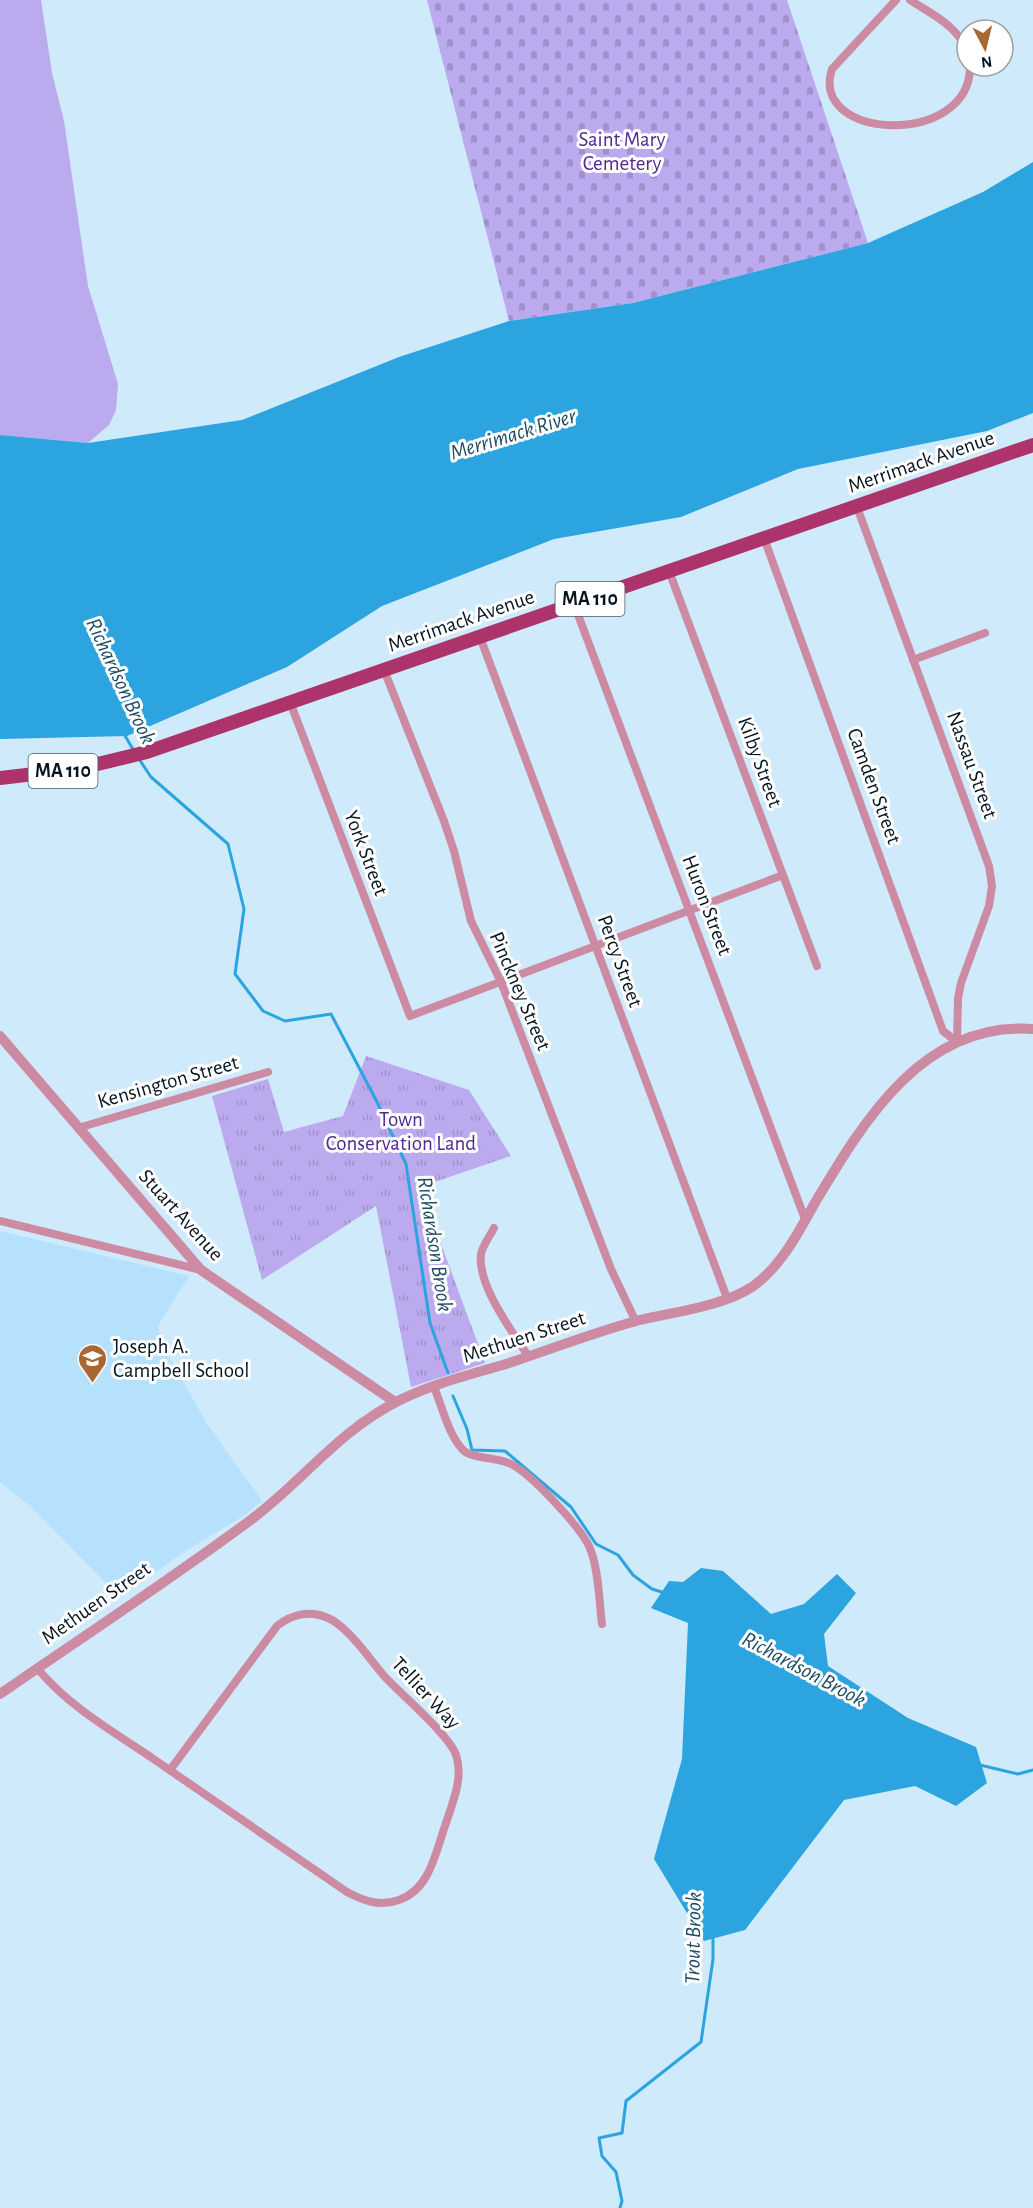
<svg xmlns="http://www.w3.org/2000/svg" width="1033" height="2208" font-family="'Alegreya Sans',sans-serif">
  <style>
    .built { fill: #b6e1fc }
    .grass { fill: #bcaaef }
    .cemetery { fill: url(#cemetery-stones) }
    .park { fill: url(#park-tufts) }
    .water { fill: #2ba4e0 }
    .lines { fill: none; stroke-linecap: round; stroke-linejoin: round }
    .stream { stroke: #2ba4e0; stroke-width: 3 }
    .minor { stroke: #cd8aa3; stroke-width: 8 }
    .tertiary { stroke: #cd8aa3; stroke-width: 10 }
    .primary { stroke: #ad336b; stroke-width: 14 }
    .labels { text-anchor: middle; dominant-baseline: central; stroke-width: 6; stroke-linejoin: round; paint-order: stroke }
    .shield { fill: #fff; stroke: #4f5b62; stroke-width: 1.5 }
    .shield-label { font-size: 20px; font-weight: bold; fill: #04151f }
    .park-label { font-size: 21px; fill: #522893; stroke: #fff }
    .street-label { font-size: 21px; fill: #04151f; stroke: #fff }
    .poi-label { font-size: 21px; fill: #04151f; stroke: #fff; text-anchor: start }
    .water-label { font-size: 22px; font-style: italic; fill: #1e4c65; stroke: #fff }
  </style>
  <defs>
    <pattern id="cemetery-stones" width="16" height="16" patternUnits="userSpaceOnUse" patternTransform="scale(1.5)"><rect width="16" height="16" fill="#bcaaef"/><path d="M2 7V4a2 2 0 0 1 4 0v3zM10 15v-3a2 2 0 0 1 4 0v3z" fill="#a091cc"/></pattern>
    <pattern id="park-tufts" width="24" height="20" patternUnits="userSpaceOnUse" patternTransform="scale(1.5)"><rect width="24" height="20" fill="#bcaaef"/><path d="M3 7l-1-3M5 7V3M7 7l1-3M15 17l-1-3M17 17v-4M19 17l1-3" fill="none" stroke="#a091cc"/></pattern>
  </defs>
  <rect width="100%" height="100%" fill="#cfeafb"/>
  <path class="built" d="M 0,1231 L 189,1276 L 158,1326 L 162,1344 L 207,1424 L 262,1501 L 245,1515 L 187,1550 L 120,1597 L 31,1507 L 0,1482 Z"/>
  <path class="grass" d="M 0,0 L 41,0 L 52,73 L 64,121 L 88,286 L 118,384 L 116,410 L 109,425 L 88,443 L 0,435 Z"/>
  <path class="cemetery" d="M 427,0 L 787,0 L 868,243 L 633,303 L 509,321 Z"/>
  <path class="park" d="M 366,1056 L 469,1090 L 511,1156 L 420,1187 L 485,1363 L 411,1387 L 376,1206 L 262,1280 L 212,1096 L 268,1079 L 284,1132 L 343,1116 Z"/>
  <g class="water">
    <path d="M 1033,162 L 1033,413 L 987,431 L 798,469 L 681,517 L 554,539 L 382,606 L 287,667 L 127,736 L 0,739 L 0,435 L 88,443 L 242,420 L 399,357 L 509,321 L 633,303 L 868,243 L 983,192 Z"/>
    <path d="M 701,1568 L 723,1571 L 771,1614 L 804,1604 L 837,1574 L 856,1593 L 824,1634 L 828,1666 L 908,1718 L 976,1747 L 987,1783 L 956,1806 L 915,1786 L 844,1800 L 745,1930 L 704,1941 L 654,1859 L 682,1759 L 688,1623 L 651,1608 L 669,1581 L 683,1582 Z"/>
  </g>
  <g class="lines">
    <g class="stream">
      <path d="M 124,734 L 134,751"/>
      <path d="M 139,759 L 151,777 L 228,844 L 244,909 L 235,974 L 263,1011 L 285,1021 L 331,1014 L 377,1102 L 406,1164 L 430,1323 L 448,1373"/>
      <path d="M 453,1396 L 467,1429 L 472,1450 L 505,1451 L 571,1507 L 596,1544 L 618,1555 L 633,1575 L 652,1589 L 665,1593"/>
      <path d="M 980,1765 L 1018,1774 L 1033,1770"/>
      <path d="M 620,2208 L 622,2201 L 616,2172 L 602,2156 L 599,2138 L 622,2133 L 626,2101 L 701,2042 L 713,1959 L 713,1937"/>
    </g>
    <g class="minor">
      <path d="M 896,0 L 832,69 C 808,141 971,148 970,66"/>
      <path d="M 910,0 C 931,14 957,25 967,51"/>
      <path d="M 857,507 L 989,866 L 992,886 L 989,906 L 961,983 L 958,998 L 957,1042"/>
      <path d="M 764,538 L 943,1031 L 957,1042"/>
      <path d="M 669,571 L 817,966"/>
      <path d="M 574,604 L 805,1219"/>
      <path d="M 480,637 L 727,1298"/>
      <path d="M 913,660 L 985,633"/>
      <path d="M 384,670 L 444,821 L 454,851 L 471,921 L 501,982 L 611,1269 L 636,1322"/>
      <path d="M 290,702 L 410,1016 L 783,875"/>
      <path d="M 78,1128 L 268,1072"/>
      <path d="M 0,1221 L 201,1270"/>
      <path d="M 494,1228 C 490,1236 483,1245 481,1254 C 477,1285 512,1331 528,1356"/>
      <path d="M 434,1387 C 442,1406 448,1434 463,1450 C 472,1459 497,1457 511,1464 C 530,1473 585,1531 591,1551 C 599,1573 599,1601 602,1624"/>
      <path d="M 37,1668 C 69,1707 114,1732 155,1760 C 219,1804 283,1848 347,1892 C 364,1901 380,1907 399,1900 C 430,1889 435,1854 445,1826 C 452,1804 464,1778 456,1755 C 449,1735 402,1695 385,1677 C 372,1662 361,1645 347,1632 C 341,1626 335,1621 328,1618 C 310,1610 292,1614 277,1626 L 170,1770"/>
    </g>
    <g class="tertiary">
      <path d="M 0,1036 L 201,1270 L 395,1402"/>
      <path d="M 0,1694 C 84,1636 170,1580 252,1519 C 305,1479 338,1431 400,1400 C 434,1383 473,1374 509,1363 C 551,1349 593,1333 636,1321 C 672,1312 721,1307 752,1287 C 782,1266 799,1231 816,1201 C 865,1119 924,1021 1033,1029"/>
    </g>
    <path class="primary" d="M 0,778 L 77,769 L 147,752 L 1033,445"/>
  </g>
  <defs>
    <symbol id="school-pin" viewBox="-11 -11 22 30"><path d="M0 17L-7.5 6A9.5 9.5 0 1 1 7.5 6Z" fill="#a96733" stroke="#fff"/><path d="M0-5L7-2L0 1L-7-2ZM-4 1L0 2.5L4 1V4Q0 6-4 4Z" fill="#fff"/></symbol>
  </defs>
  <g fill-rule="evenodd">
    <use href="#school-pin" x="76" y="1342" width="33" height="45"/>
  </g>
  <g class="labels">
    <g class="shield">
      <rect x="555.5" y="582" width="69" height="34" rx="4.5"/>
      <rect x="28.5" y="754" width="69" height="34" rx="4.5"/>
    </g>
    <g class="shield-label">
      <text x="590" y="599">MA 110</text>
      <text x="63" y="771">MA 110</text>
    </g>
    <g class="park-label">
      <text x="622" y="139">Saint Mary<tspan x="622" dy="24">Cemetery</tspan></text>
      <text x="401" y="1119">Town<tspan x="401" dy="24">Conservation Land</tspan></text>
    </g>
    <g class="street-label">
      <text transform="translate(921 462) rotate(-19)">Merrimack Avenue</text>
      <text transform="translate(461 621) rotate(-19)">Merrimack Avenue</text>
      <text transform="translate(760 762) rotate(70)">Kilby Street</text>
      <text transform="translate(972 765) rotate(70)">Nassau Street</text>
      <text transform="translate(874 786) rotate(70)">Camden Street</text>
      <text transform="translate(366 853) rotate(69)">York Street</text>
      <text transform="translate(707 905) rotate(69)">Huron Street</text>
      <text transform="translate(620 961) rotate(70)">Percy Street</text>
      <text transform="translate(520 991) rotate(67)">Pinckney Street</text>
      <text transform="translate(168 1082) rotate(-16)">Kensington Street</text>
      <text transform="translate(181 1215) rotate(48)">Stuart Avenue</text>
      <text transform="translate(524 1337) rotate(-18)">Methuen Street</text>
      <text transform="translate(96 1603) rotate(-35)">Methuen Street</text>
      <text transform="translate(426 1693) rotate(47)">Tellier Way</text>
    </g>
    <g class="poi-label">
      <text x="113" y="1346">Joseph A.<tspan x="113" dy="24">Campbell School</tspan></text>
    </g>
    <g class="water-label">
      <text transform="translate(513 434) rotate(-17)">Merrimack River</text>
      <text transform="translate(121 681) rotate(65)">Richardson Brook</text>
      <text transform="translate(435 1244) rotate(81)">Richardson Brook</text>
      <text transform="translate(804 1669) rotate(28)">Richardson Brook</text>
      <text transform="translate(693 1938) rotate(-89)">Trout Brook</text>
    </g>
  </g>
  <g transform="translate(985 48) rotate(173)"><circle r="28" fill="#ffffff" stroke="#9ba1a5" stroke-width="1.5"/>
  <path d="M0-4.5L10 22L0 15L-10 22Z" fill="#a96733"/>
  <text y="-9" font-size="16" font-weight="bold" text-anchor="middle" fill="#04151f">N</text>
  </g>
</svg>
